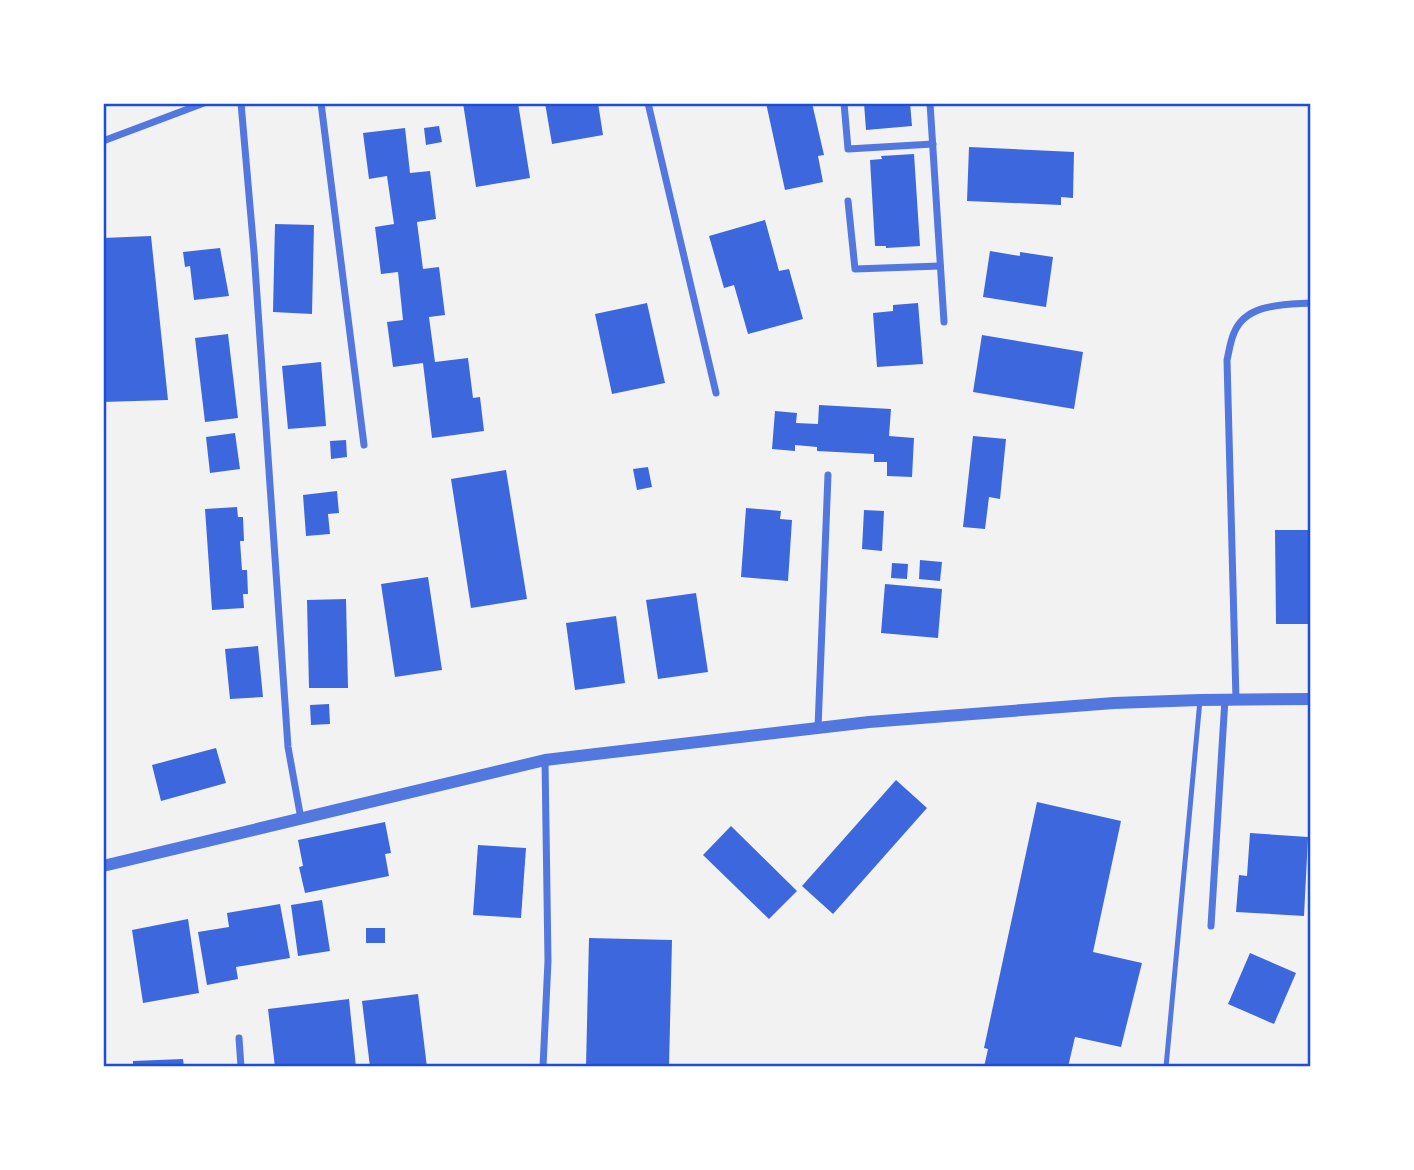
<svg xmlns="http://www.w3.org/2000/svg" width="1414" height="1170" font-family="Barlow,sans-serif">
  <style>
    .building { fill: #3d67dc }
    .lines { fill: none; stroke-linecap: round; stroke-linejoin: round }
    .service { stroke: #5277de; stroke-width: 5 }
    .minor { stroke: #5277de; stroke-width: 7 }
    .tertiary { stroke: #5277de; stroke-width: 12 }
    .neatline { fill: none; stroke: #1d4ed8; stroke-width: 2.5 }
  </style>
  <rect width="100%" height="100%" fill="#f2f2f2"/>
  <g class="building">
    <path d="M 463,103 L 518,103 L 530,178 L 476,187 Z"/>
    <path d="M 545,103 L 598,103 L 603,135 L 552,144 Z"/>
    <path d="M 766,103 L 812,103 L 824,155 L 818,156 L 823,182 L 785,190 Z"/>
    <path d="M 864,103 L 910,103 L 912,126 L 866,130 Z"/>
    <path d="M 439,126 L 442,142 L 426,145 L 424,128 Z"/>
    <path d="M 405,128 L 410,173 L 430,171 L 436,219 L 417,222 L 423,269 L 439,267 L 445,315 L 429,317 L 435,362 L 468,358 L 473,398 L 480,397 L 484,431 L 432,438 L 423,363 L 393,367 L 387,322 L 403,320 L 398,272 L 381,274 L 375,227 L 394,224 L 387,176 L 369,179 L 363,133 Z"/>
    <path d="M 969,147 L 1074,152 L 1073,198 L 1061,197 L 1061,205 L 967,201 Z"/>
    <path d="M 914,154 L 920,246 L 886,248 L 886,246 L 875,246 L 870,160 L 882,159 L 881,156 Z"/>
    <path d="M 765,220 L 779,271 L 789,269 L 803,319 L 748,334 L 734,285 L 724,288 L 709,236 Z"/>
    <path d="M 275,224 L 314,225 L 312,314 L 273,312 Z"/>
    <path d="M 151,236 L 168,400 L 103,402 L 103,238 Z"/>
    <path d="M 220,248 L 229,296 L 194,300 L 190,266 L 185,267 L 183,252 Z"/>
    <path d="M 990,251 L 1020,256 L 1020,252 L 1053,257 L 1046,307 L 983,297 Z"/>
    <path d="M 647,303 L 665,383 L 612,394 L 595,314 Z"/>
    <path d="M 918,303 L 923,364 L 877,367 L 873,313 L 893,311 L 893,305 Z"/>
    <path d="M 228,334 L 238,418 L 205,422 L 195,338 Z"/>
    <path d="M 982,335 L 1083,352 L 1074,409 L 973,392 Z"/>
    <path d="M 321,362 L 326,426 L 288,429 L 282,366 Z"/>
    <path d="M 819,405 L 891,409 L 889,436 L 914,438 L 912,477 L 887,476 L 887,462 L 874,462 L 874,454 L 817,451 L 817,447 L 795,445 L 795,451 L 772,449 L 775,411 L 797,413 L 796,423 L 818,424 Z"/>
    <path d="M 235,433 L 240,469 L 210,473 L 206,437 Z"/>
    <path d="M 973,436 L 1006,439 L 1000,499 L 989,497 L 985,529 L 963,527 Z"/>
    <path d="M 346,440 L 347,457 L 331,459 L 330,441 Z"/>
    <path d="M 648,467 L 652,487 L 637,490 L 633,469 Z"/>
    <path d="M 506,470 L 527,599 L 471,608 L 451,479 Z"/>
    <path d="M 337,491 L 339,513 L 328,514 L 330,534 L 306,536 L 303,495 Z"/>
    <path d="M 237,507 L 238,517 L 243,517 L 244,541 L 240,541 L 242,570 L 247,570 L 248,594 L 243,594 L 244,608 L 212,610 L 205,509 Z"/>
    <path d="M 746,508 L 781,511 L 780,519 L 792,520 L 788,581 L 741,577 Z"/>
    <path d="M 864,510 L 884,511 L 882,551 L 862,549 Z"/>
    <path d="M 1275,530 L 1311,530 L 1311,624 L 1276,624 Z"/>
    <path d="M 920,560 L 942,562 L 940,581 L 919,579 Z"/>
    <path d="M 892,563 L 908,564 L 907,579 L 891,578 Z"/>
    <path d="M 428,577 L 442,670 L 395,677 L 381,584 Z"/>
    <path d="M 885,584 L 942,589 L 938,638 L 881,633 Z"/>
    <path d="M 696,593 L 708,672 L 658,679 L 646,600 Z"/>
    <path d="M 346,599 L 348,688 L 309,688 L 307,600 Z"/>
    <path d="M 616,616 L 625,683 L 575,690 L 566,623 Z"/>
    <path d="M 258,646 L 263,697 L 230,699 L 225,649 Z"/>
    <path d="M 329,704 L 330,724 L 311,725 L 310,705 Z"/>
    <path d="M 216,748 L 226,783 L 161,801 L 152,765 Z"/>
    <path d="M 896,780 L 927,808 L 833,914 L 802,886 Z"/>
    <path d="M 1037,802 L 1121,821 L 1093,952 L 1142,963 L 1121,1047 L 1075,1037 L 1068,1067 L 984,1067 L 988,1049 L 984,1048 Z"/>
    <path d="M 385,822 L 391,853 L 385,854 L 389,876 L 305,893 L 299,867 L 303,866 L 298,840 Z"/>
    <path d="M 731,826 L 797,891 L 769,919 L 703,855 Z"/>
    <path d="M 1250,833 L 1308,837 L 1304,916 L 1236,912 L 1239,875 L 1247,876 Z"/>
    <path d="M 478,845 L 526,848 L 521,918 L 473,915 Z"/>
    <path d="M 322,900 L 330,951 L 298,956 L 291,905 Z"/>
    <path d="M 280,904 L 290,958 L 236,967 L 238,979 L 207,985 L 198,932 L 229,927 L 227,913 Z"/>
    <path d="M 188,919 L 199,993 L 143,1003 L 132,930 Z"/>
    <rect x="366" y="928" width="19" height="15"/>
    <path d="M 589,938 L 672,940 L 669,1067 L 586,1067 Z"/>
    <path d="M 1250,953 L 1296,973 L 1274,1024 L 1228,1004 Z"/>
    <path d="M 418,994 L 427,1067 L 370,1067 L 362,1001 Z"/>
    <path d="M 349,999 L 356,1067 L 275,1067 L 268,1009 Z"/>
    <path d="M 183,1059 L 184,1067 L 133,1067 L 133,1061 Z"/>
  </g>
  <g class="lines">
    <path class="service" d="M 1166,1067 L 1200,700"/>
    <g class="minor">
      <path d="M 241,103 L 254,252 L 288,747 L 301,819"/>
      <path d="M 321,103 L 364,445"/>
      <path d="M 648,103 L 716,393"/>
      <path d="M 844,103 L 848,149 L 933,144"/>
      <path d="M 930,103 L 944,322"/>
      <path d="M 103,141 L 204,103"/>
      <path d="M 848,201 L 855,269 L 940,266"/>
      <path d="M 1236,699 L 1227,360 C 1229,352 1230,342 1234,333 C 1246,303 1283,305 1311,303"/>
      <path d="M 818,728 L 828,475"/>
      <path d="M 1211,926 L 1225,699"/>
      <path d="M 239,1038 L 241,1067"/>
      <path d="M 543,1067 L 548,961 L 545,760"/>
    </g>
    <path class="tertiary" d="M 103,866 L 545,760 L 869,722 L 1114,703 L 1200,700 L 1311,699"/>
  </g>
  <rect width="1414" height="1170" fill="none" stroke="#ffffff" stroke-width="210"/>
  <rect x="105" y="105" width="1204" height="960" class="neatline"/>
</svg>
